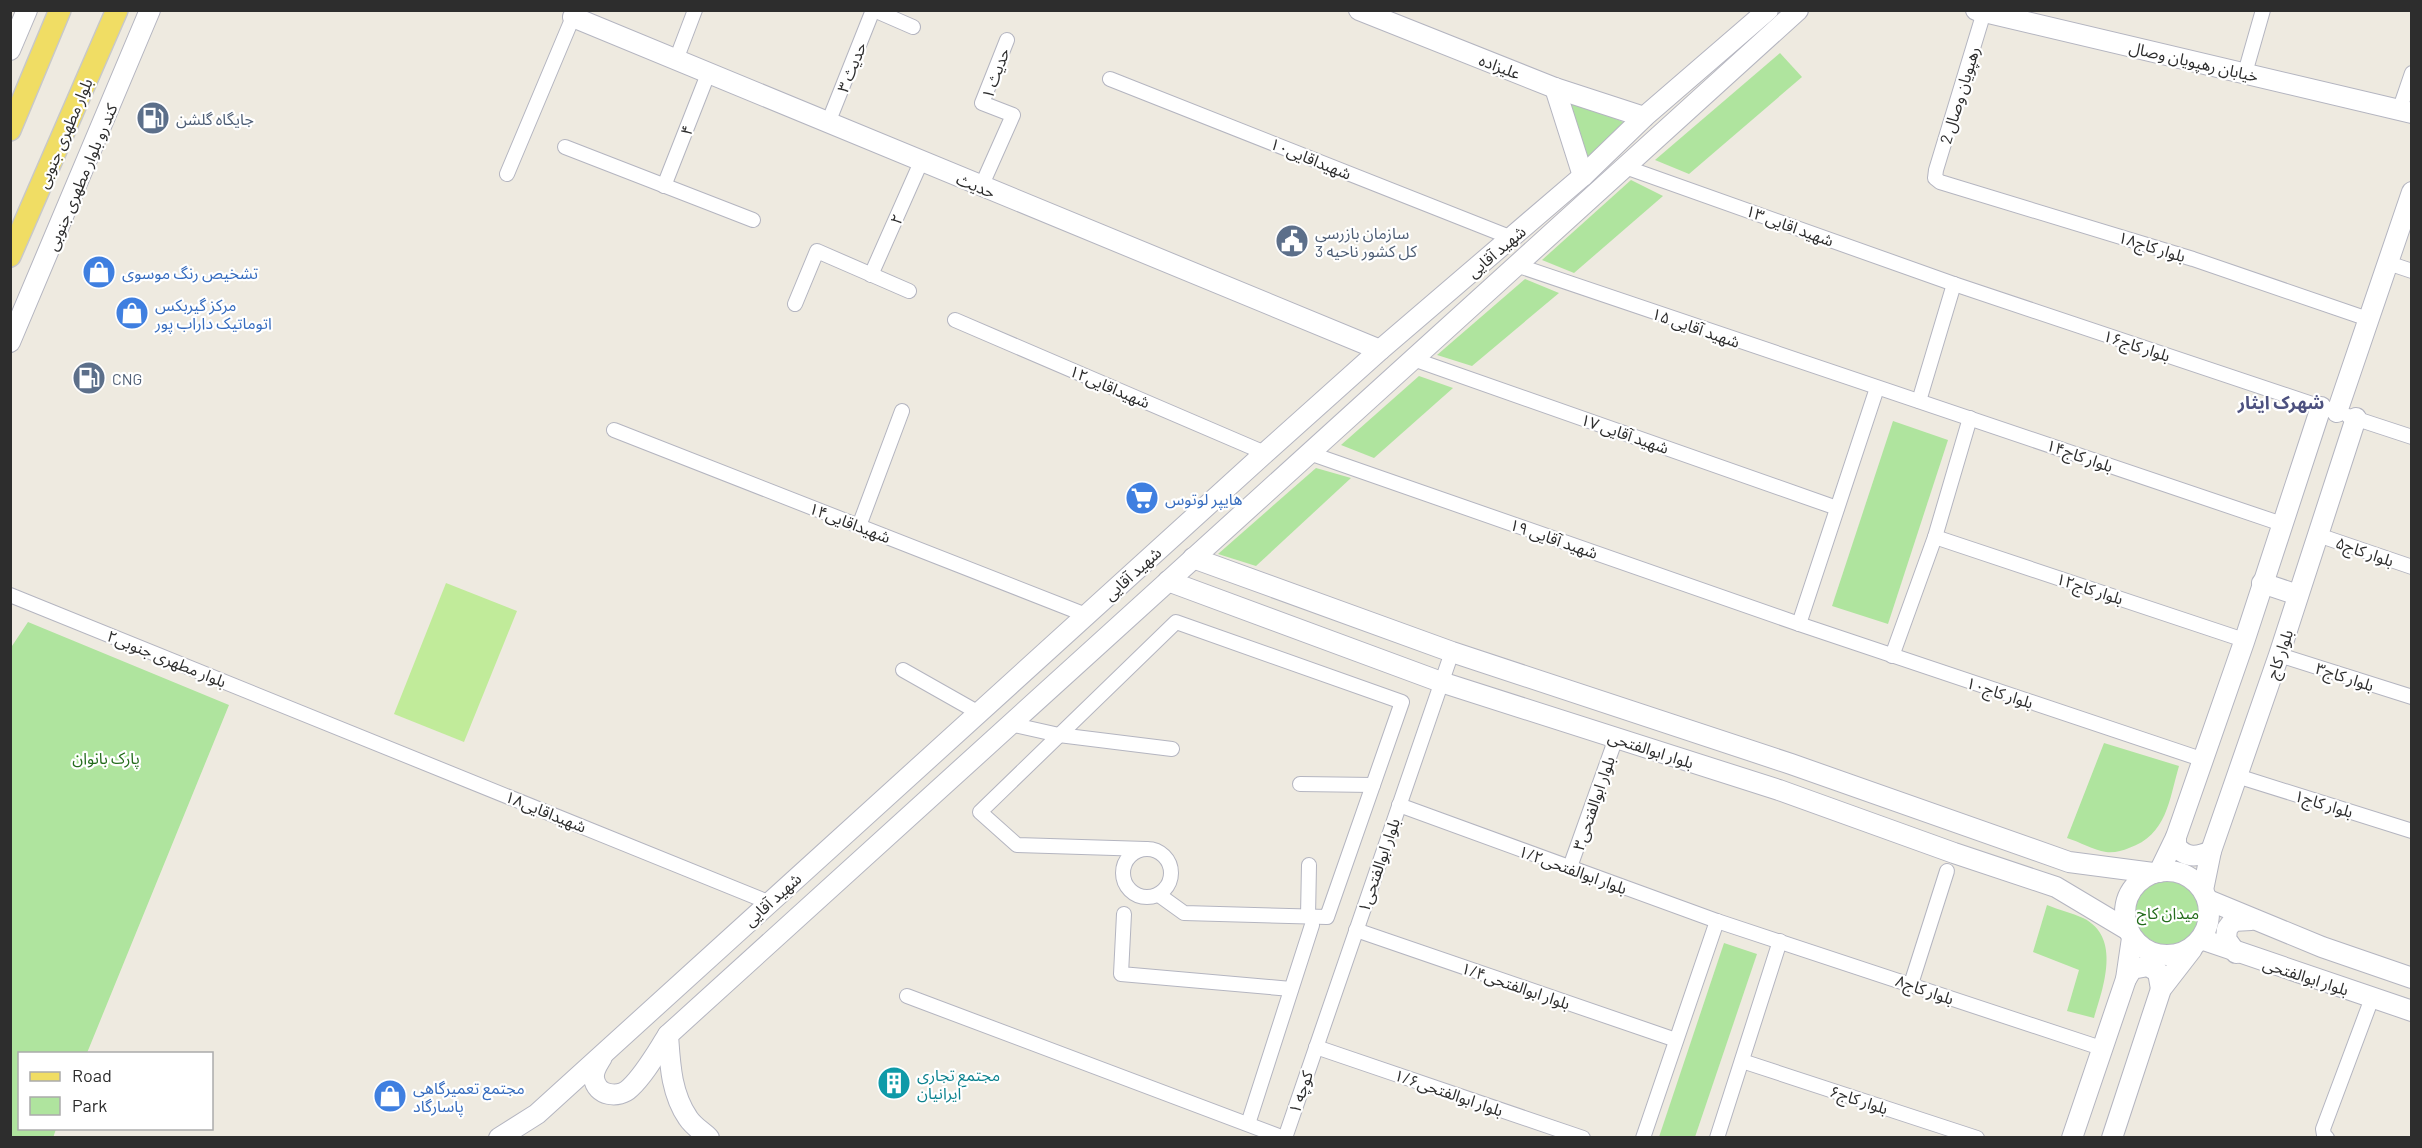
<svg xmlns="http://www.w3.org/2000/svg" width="2422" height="1148" font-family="Barlow,'Noto Sans Arabic',sans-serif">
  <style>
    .green { fill: #afe49e }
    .pitch { fill: #c1eb9a }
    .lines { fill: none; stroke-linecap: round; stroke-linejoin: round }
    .street-casing { stroke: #b4b5c0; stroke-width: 16 }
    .secondary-casing { stroke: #b4b5c0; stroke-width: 22 }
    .primary-casing { stroke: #c8c8c8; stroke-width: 24 }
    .street { stroke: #fff; stroke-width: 14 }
    .secondary { stroke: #fff; stroke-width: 20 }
    .primary { stroke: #f0dd64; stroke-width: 21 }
    .labels { text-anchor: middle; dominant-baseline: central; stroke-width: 4.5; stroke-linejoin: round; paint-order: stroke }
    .street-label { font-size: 16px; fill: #2d2d2d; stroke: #fff }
    .service-label { font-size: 16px; fill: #4e5e75; stroke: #fff; text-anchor: start }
    .shop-label { font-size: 16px; fill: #366cbe; stroke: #fff; text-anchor: start }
    .park-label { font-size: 16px; fill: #246c1c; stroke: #fff }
    .culture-label { font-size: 16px; fill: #0d838f; stroke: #fff; text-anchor: start }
    .neighbourhood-label { font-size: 18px; font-weight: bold; fill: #4d517f; stroke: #fff }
  </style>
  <rect width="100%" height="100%" fill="#eeeae0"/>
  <g class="green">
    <path d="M 1780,53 L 1802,77 L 1689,174 L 1655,160 Z"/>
    <path d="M 1566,99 L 1626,123 L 1588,160 Z"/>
    <path d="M 1631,180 L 1663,196 L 1574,273 L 1542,260 Z"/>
    <path d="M 1525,279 L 1559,293 L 1472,366 L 1437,355 Z"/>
    <path d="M 1419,376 L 1453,388 L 1374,458 L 1341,445 Z"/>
    <path d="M 1893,421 L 1948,440 L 1888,624 L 1832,606 Z"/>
    <path d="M 1316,468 L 1351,478 L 1256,566 L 1218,554 Z"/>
    <path d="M 28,622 L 229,705 L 87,1053 L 20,1054 L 20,1128 L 56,1129 L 53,1138 L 10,1137 L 10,649 Z"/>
    <path d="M 2104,743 L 2179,766 C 2169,800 2167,835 2129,848 C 2122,851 2114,853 2106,852 C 2093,850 2080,842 2067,838 Z"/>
    <circle cx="2168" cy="912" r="33"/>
    <path d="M 2047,905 C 2059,910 2072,913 2083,918 C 2122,937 2103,988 2094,1018 L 2067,1011 L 2079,970 L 2033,952 Z"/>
    <path d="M 1724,943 L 1757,954 L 1695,1137 L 1659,1137 Z"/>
  </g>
  <path class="pitch" d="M 446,583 L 517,611 L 464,742 L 394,714 Z"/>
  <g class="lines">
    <defs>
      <g id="street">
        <path d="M 874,10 L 913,27"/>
        <path d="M 1984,12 L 1936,170 L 1935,178 L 1940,182 L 2193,259 L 2368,319"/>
        <path d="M 676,60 L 695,10"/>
        <path d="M 2245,73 L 2263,10"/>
        <path d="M 1110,79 L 1512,238"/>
        <path d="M 2399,111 L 2412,73"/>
        <path d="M 828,123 L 873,10"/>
        <path d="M 565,147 L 753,220"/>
        <path d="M 1625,167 L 1954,284 L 2330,410"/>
        <path d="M 507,174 L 573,17"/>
        <path d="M 664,186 L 708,74"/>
        <path d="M 981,187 L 1013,115 L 982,103 L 1007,40"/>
        <path d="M 2388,263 L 2412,271"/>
        <path d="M 1516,265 L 2282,524"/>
        <path d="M 871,275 L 921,162"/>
        <path d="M 795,304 L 817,251 L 909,291"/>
        <path d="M 955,320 L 1265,453"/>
        <path d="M 1413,359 L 1837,508"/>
        <path d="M 1919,401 L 1954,284"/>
        <path d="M 2348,416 L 2412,437"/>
        <path d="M 614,430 L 1086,615"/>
        <path d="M 1309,453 L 1799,624 L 2201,759"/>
        <path d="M 859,526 L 902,411"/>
        <path d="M 2318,535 L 2412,567"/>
        <path d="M 1935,537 L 2244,640"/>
        <path d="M 10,595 L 768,902"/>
        <path d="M 1799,624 L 1877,388"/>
        <path d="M 2279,655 L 2412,697"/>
        <path d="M 1892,656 L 1935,537 L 1970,418"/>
        <path d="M 903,670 L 979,713"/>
        <path d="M 1010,724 L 1059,735 L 1172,749"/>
        <path d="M 2237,776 L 2412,831"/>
        <path d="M 1300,784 L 1373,785"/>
        <path d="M 1399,805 L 1717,921 L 2101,1048"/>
        <circle cx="1147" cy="873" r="24"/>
        <path d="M 1146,849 L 1017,845 L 980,812 L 1176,622 L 1402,702 L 1327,917 L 1184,913 L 1159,895"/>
        <path d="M 1570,867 L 1616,738"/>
        <path d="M 1124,914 L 1121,974 L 1291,989"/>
        <path d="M 1308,916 L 1309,865"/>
        <path d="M 1356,930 L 1676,1040"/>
        <path d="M 1911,984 L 1947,871"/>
        <path d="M 907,996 L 1284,1138"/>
        <path d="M 1316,1047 L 1583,1138"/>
        <path d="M 1742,1061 L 1977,1138"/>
        <path d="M 1248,1124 L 1312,925"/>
        <path d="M 1285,1138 L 1452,652"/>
        <path d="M 1643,1138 L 1717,921"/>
        <path d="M 1717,1138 L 1780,941"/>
        <path d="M 2327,1138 L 2324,1135 L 2323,1129 L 2372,998"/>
      </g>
      <g id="secondary">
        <path d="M 1359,10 L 1555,88 L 1644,117"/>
        <path d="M 1976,10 L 2412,113"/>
        <path d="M 573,17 L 1380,350"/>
        <path d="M 10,50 L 27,10"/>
        <path d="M 1555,88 L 1583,176"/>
        <path d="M 10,342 L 150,10"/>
        <path d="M 2337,412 L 2412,192"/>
        <path d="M 1193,558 L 1452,652 L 1791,764 L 2069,862 L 2153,873"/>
        <path d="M 1168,581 L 1441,682 L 1779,790 L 1954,853 L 2056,887 L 2128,930"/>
        <path d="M 2262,583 L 2298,595"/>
        <path d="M 2176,837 L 2176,846 C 2186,859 2198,857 2211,851"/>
        <circle cx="2167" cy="913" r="42"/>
        <path d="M 2159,872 L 2176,837 L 2244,642 L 2321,407"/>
        <path d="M 2203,890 L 2211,851 L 2279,655 L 2356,418"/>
        <path d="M 2208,900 L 2322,947 L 2412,978"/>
        <path d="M 2201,939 L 2412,1011"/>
        <path d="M 2236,953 L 2226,939 L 2227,929 L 2233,921 L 2251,920"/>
        <path d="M 2126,979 L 2132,969 L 2148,966 L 2158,972 L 2161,989"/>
        <path d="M 602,1057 C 598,1064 593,1070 594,1078 C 596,1096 619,1099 630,1088 C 645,1074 657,1052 668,1035"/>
        <path d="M 499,1138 L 537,1114 L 1265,453 L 1380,350 L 1583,176 L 1644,117 L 1768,10"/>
        <path d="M 709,1138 C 703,1132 693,1126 688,1118 C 671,1093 670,1064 668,1035 L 1798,10"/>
        <path d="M 2072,1138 L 2126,979 L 2132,938"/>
        <path d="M 2112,1138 L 2161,989 L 2192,949"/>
      </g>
      <g id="primary">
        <path d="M 10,130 L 60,10"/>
        <path d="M 10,256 L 117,10"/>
      </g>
    </defs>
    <use href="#street" class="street-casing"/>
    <use href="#secondary" class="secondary-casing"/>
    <use href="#primary" class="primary-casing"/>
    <use href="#street" class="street"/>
    <use href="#secondary" class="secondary"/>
    <use href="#primary" class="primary"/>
  </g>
  <defs>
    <symbol id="fuel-disc" viewBox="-11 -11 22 22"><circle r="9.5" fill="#5c6f8a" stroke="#fff"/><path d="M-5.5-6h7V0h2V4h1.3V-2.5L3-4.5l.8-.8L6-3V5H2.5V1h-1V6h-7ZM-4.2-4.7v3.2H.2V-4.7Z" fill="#fff"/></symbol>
    <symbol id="civic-disc" viewBox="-11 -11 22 22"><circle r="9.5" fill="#5c6f8a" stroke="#fff"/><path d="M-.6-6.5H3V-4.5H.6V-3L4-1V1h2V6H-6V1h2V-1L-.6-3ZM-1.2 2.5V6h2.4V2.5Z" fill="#fff"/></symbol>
    <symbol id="shop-disc" viewBox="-11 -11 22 22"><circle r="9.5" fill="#3f7fe0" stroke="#fff"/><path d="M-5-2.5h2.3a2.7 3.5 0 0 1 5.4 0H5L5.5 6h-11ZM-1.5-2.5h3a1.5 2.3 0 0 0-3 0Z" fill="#fff"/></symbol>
    <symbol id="supermarket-disc" viewBox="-11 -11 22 22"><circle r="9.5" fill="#3f7fe0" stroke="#fff"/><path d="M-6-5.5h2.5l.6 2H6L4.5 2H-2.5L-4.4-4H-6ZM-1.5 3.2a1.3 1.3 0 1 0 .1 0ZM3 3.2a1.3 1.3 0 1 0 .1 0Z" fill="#fff"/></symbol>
    <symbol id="building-disc" viewBox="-11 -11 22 22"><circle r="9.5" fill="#0f9aa8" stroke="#fff"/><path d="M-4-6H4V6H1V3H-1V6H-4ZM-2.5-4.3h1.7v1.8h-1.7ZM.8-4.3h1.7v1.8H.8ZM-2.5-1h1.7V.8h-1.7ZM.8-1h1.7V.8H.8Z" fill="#fff"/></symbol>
  </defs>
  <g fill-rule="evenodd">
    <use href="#fuel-disc" x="134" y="99" width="38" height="38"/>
    <use href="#civic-disc" x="1273" y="222" width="38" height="38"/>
    <use href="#shop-disc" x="80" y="253" width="38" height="38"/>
    <use href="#shop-disc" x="113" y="294" width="38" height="38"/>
    <use href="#fuel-disc" x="70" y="359" width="38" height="38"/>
    <use href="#supermarket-disc" x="1123" y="479" width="38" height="38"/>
    <use href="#building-disc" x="875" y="1064" width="38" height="38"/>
    <use href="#shop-disc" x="371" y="1077" width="38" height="38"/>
  </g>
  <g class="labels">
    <g class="street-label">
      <text transform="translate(2194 61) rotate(13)">خیابان رهپویان وصال</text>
      <text transform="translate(1500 66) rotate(21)">علیزاده</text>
      <text transform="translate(851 67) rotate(-68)">حدیث ۳</text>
      <text transform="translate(995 73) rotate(-70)">حدیث ۱</text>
      <text transform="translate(1959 95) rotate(-73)">2 رهپویان وصال</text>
      <text transform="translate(686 130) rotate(-69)">۴</text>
      <text transform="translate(64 133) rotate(-67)">بلوار مطهری جنوبی</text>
      <text transform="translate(1311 158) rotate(22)">شهیداقایی۱۰</text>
      <text transform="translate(81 177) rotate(-67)">کند رو بلوار مطهری جنوبی</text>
      <text transform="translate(976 185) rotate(22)">حدیث</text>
      <text transform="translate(896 219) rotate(-66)">۲</text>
      <text transform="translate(1790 225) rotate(20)">شهید اقایی ۱۳</text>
      <text transform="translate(2152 246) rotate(17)">بلوار کاج۱۸</text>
      <text transform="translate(1496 251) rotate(-40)">شهید آقایی</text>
      <text transform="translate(1696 327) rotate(19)">شهید آقایی ۱۵</text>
      <text transform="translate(2137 345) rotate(18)">بلوار کاج۱۶</text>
      <text transform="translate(1110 386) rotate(23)">شهیداقایی۱۲</text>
      <text transform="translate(1625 433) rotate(19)">شهید آقایی ۱۷</text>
      <text transform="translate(2080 455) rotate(19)">بلوار کاج۱۴</text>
      <text transform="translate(850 522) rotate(21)">شهیداقایی۱۴</text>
      <text transform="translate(1554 538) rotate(19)">شهید آقایی ۱۹</text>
      <text transform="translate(2365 551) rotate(19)">بلوار کاج۵</text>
      <text transform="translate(1132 573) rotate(-42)">شهید آقایی</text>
      <text transform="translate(2090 588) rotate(18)">بلوار کاج۱۲</text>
      <text transform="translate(2279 654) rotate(-71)">بلوار کاج</text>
      <text transform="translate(167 658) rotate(22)">بلوار مطهری جنوبی۲</text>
      <text transform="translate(2345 676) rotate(18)">بلوار کاج۳</text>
      <text transform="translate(2000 692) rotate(18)">بلوار کاج۱۰</text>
      <text transform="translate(1651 749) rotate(18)">بلوار ابوالفتحی</text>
      <text transform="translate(1593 803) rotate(-71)">۳بلوار ابوالفتحی</text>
      <text transform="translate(2324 803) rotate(17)">بلوار کاج۱</text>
      <text transform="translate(546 811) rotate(22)">شهیداقایی۱۸</text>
      <text transform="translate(1378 865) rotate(-71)">بلوار ابوالفتحی۱</text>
      <text transform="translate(1573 869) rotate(20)">بلوار ابوالفتحی۱/۲</text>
      <text transform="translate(772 899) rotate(-42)">شهید آقایی</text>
      <text transform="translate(2306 976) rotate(18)">بلوار ابوالفتحی</text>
      <text transform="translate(1516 985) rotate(19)">بلوار ابوالفتحی۱/۴</text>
      <text transform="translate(1925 989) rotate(19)">بلوار کاج۸</text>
      <text transform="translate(1300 1092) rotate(-71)">کوچه ۱</text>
      <text transform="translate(1449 1092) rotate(19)">بلوار ابوالفتحی۱/۶</text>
      <text transform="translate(1859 1099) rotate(18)">بلوار کاج۶</text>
    </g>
    <g class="service-label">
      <text x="176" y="118">جایگاه گلشن</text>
      <text x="1315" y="232">سازمان بازرسی<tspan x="1315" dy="18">کل کشور ناحیه 3</tspan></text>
      <text x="112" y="378">CNG</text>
    </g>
    <g class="shop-label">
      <text x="122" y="272">تشخیص رنگ موسوی</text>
      <text x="155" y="304">مرکز گیربکس<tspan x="155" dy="18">اتوماتیک داراب پور</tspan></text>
      <text x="1165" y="498">هایپر لوتوس</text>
      <text x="413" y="1087">مجتمع تعمیرگاهی<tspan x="413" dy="18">پاسارگاد</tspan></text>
    </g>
    <g class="park-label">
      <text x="106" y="757">پارک بانوان</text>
      <text x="2168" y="912">میدان کاج</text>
    </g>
    <g class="culture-label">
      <text x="917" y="1074">مجتمع تجاری<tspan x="917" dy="18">ایرانیان</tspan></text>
    </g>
    <g class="neighbourhood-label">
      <text x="2281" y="402">شهرک ایثار</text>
    </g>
  </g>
  <rect width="2422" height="1148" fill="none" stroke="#2d2d2d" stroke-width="24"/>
  <rect x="18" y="1052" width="195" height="78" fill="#ffffff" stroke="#ababab" stroke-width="1.5"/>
  <rect x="30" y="1072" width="30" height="9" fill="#f0dd64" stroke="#ababab" stroke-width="1.5"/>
  <text x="72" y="1082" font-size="18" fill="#2d2d2d">Road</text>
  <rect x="30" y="1097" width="30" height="18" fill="#afe49e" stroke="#ababab" stroke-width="1.5"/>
  <text x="72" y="1112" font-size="18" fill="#2d2d2d">Park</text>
</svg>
